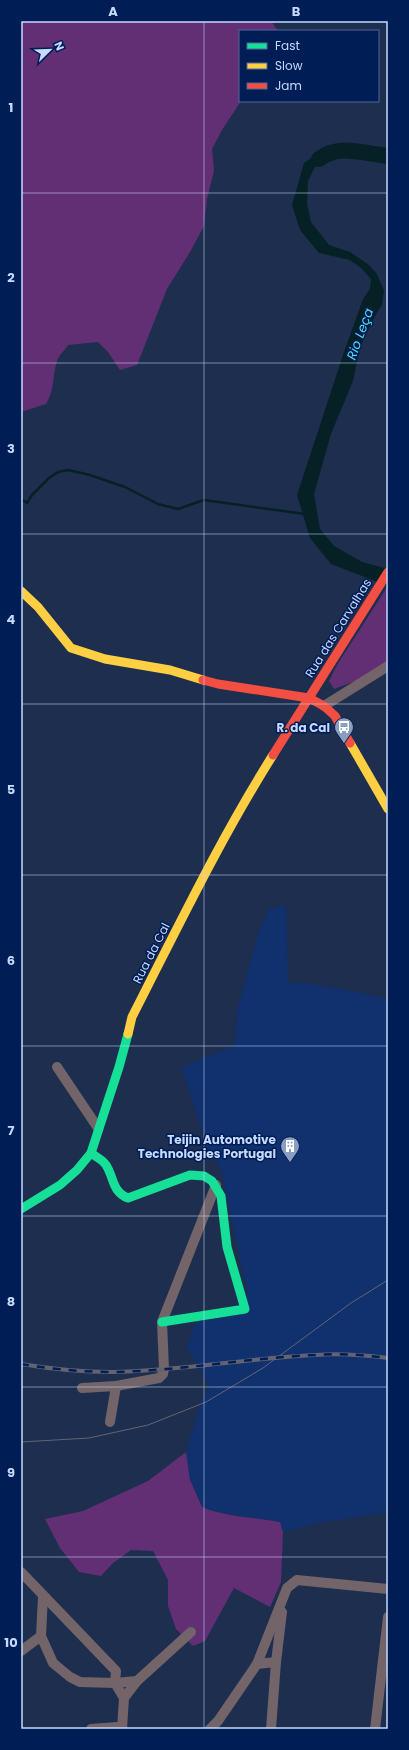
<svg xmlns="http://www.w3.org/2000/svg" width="409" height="1750" font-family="Poppins,sans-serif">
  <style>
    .built { fill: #10316d }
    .green { fill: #632f74 }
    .water { fill: #062126 }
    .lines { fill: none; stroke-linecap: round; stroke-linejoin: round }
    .stream { stroke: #062126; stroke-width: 2.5 }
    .river { stroke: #062126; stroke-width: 16 }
    .street { stroke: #726468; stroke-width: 10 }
    .fast { stroke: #16e098; stroke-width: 9 }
    .slow { stroke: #ffcf43; stroke-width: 9 }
    .jam { stroke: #f24e42; stroke-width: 9 }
    .tram { stroke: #636473; stroke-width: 1 }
    .rail-casing { stroke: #636473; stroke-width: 4 }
    .rail { stroke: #011d56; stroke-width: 2.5; stroke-dasharray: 8; stroke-linecap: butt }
    .grid { fill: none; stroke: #c5dafe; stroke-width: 1; stroke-opacity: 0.55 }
    .labels { text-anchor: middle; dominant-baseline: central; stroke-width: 3; stroke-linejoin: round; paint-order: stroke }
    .street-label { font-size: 12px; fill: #c5dafe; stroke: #011d56 }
    .poi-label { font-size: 12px; font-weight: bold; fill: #c5dafe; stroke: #011d56; text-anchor: end }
    .water-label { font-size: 13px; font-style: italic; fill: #4fdde6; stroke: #011d56 }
    .neatline { fill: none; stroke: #c5dafe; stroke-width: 1.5 }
    .grid-label { font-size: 13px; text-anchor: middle; font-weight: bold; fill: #c5dafe }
  </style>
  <rect width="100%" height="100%" fill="#1d2e4e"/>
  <path class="built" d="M 286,905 L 288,983 L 306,983 L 388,998 L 388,1505 L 384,1513 L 323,1522 L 283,1532 L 280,1522 L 227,1514 L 210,1510 L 202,1506 L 190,1479 L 186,1452 L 202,1399 L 209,1386 L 187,1346 L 196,1323 L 239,1303 L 247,1297 L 246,1285 L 221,1169 L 208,1149 L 182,1068 L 202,1058 L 220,1052 L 234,1046 L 238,1007 L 259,931 L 269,909 Z"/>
  <g class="green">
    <path d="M 21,21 L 271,21 L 278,31 L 240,31 L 241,101 L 222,130 L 212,149 L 214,171 L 207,199 L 204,226 L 190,252 L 167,289 L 137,365 L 120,370 L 108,352 L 98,342 L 68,345 C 65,350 59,355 57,361 C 52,377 55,389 46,404 L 21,412 Z"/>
    <path d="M 386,589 L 388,589 L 388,661 L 358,680 L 334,689 L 329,681 L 337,665 Z"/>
    <path d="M 186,1452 L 190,1480 L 202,1507 C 225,1517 254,1517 280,1522 L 283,1532 L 281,1582 L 270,1607 L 234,1588 L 205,1641 L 193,1646 L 176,1629 L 168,1606 L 168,1580 L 153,1551 L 131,1550 L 112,1564 L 101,1576 L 79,1572 L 60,1548 L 45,1519 L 83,1511 L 148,1481 Z"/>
  </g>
  <path class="water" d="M 339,148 L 339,152 L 316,165 L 308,181 L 307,204 L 311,222 L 329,245 L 350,252 L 369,265 L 377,274 L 384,291 L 382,305 L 375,316 L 360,347 L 353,381 L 331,434 L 314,494 L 320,529 L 334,546 L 362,562 L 388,569 L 388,586 L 331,564 L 310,538 L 297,495 L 344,352 L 363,299 L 370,289 L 371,279 L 361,268 L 350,260 L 319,253 L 300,230 L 292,205 L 304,163 L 319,152 Z"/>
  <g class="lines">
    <path class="stream" d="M 21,499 L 27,503 L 32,495 L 49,478 L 58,472 L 68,470 L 90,475 L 125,487 L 158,504 L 178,509 L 204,500 L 305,514"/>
    <path class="river" d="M 319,159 C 341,143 363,154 388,156"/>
    <g class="street">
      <path d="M 324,706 L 388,666"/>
      <path d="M 57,1067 L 98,1128"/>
      <path d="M 82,1388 L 116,1386 L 159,1378 L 163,1374 L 164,1369 L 162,1322 L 216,1185"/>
      <path d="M 110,1422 L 116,1386"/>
      <path d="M 21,1572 L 116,1671 L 115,1683 L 137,1681"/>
      <path d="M 41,1636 L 43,1596"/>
      <path d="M 21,1651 L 41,1636 L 53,1663 L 70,1677 L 80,1682 L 115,1683 L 124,1698 L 122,1729"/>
      <path d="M 257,1664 L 276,1662"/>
      <path d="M 124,1698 L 137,1681 L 191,1632"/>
      <path d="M 91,1729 L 117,1727 L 120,1729"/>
      <path d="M 210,1729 L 218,1721 L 257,1664 L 287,1588 L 297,1580 L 388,1589"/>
      <path d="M 271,1729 L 276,1662 L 282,1612"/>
      <path d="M 375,1729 L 388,1617"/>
    </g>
    <g class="fast">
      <path d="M 91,1153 C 96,1157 103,1160 106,1165 C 114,1177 112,1192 128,1198 L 190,1175 L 204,1176 L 212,1181 L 221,1196 L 227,1247 L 245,1309 L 162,1322"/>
      <path d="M 21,1209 L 60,1185 L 77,1170 L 91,1153 L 119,1067 L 128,1034"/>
    </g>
    <g class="slow">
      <path d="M 21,591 L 38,607 L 71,648 L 105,659 L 170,670 L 203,680"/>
      <path d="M 350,743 L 388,809"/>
      <path d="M 128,1034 L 132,1017 C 177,929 220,839 273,755"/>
    </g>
    <g class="jam">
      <path d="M 203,680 L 218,684 L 309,698 L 324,706 L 335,716 L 350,743"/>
      <path d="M 273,755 L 388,572"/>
    </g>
    <path class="tram" d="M 21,1442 L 89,1438 L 148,1425 L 206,1402 L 263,1368 L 351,1303 L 388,1280"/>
    <defs>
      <path id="rail" d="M 21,1364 C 51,1369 81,1372 112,1372 C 180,1371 247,1358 315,1355 C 340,1353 364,1355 388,1358"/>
    </defs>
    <use href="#rail" class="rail-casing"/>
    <use href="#rail" class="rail"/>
  </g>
  <path class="grid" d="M 204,21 L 204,1729M 21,193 L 388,193M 21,363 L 388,363M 21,534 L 388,534M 21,704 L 388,704M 21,875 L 388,875M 21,1046 L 388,1046M 21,1216 L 388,1216M 21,1387 L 388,1387M 21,1557 L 388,1557"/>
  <defs>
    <symbol id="bus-pin" viewBox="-11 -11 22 30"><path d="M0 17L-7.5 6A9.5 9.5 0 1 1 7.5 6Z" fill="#8a9ec0" stroke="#011d56"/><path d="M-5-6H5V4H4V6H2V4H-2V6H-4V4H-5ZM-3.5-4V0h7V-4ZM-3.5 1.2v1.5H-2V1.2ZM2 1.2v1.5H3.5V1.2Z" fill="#fff"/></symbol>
    <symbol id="building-pin" viewBox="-11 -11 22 30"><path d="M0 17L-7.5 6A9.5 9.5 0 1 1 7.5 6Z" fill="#8a9ec0" stroke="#011d56"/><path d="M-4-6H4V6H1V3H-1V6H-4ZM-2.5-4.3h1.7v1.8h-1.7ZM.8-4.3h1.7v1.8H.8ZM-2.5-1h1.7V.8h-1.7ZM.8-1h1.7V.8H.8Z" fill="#fff"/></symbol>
  </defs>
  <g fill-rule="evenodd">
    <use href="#bus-pin" x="333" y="716" width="22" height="30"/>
    <use href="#building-pin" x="279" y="1135" width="22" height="30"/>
  </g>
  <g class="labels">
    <g class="street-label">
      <text transform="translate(338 628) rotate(-58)">Rua das Carvalhas</text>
      <text transform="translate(151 953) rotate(-63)">Rua da Cal</text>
    </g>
    <g class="poi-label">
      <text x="330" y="727">R. da Cal</text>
      <text x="276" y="1139">Teijin Automotive<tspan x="276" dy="14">Technologies Portugal</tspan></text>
    </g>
    <g class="water-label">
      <text transform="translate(360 334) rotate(-70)">Rio Leça</text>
    </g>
  </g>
  <rect width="409" height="1750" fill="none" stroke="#011d56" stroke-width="44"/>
  <rect x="239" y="30" width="140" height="72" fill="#011d56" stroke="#4f6999"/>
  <rect x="247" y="43" width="20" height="6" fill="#16e098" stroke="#4f6999"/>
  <text x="275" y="50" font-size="12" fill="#c5dafe">Fast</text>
  <rect x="247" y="63" width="20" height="6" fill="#ffcf43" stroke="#4f6999"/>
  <text x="275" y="70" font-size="12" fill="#c5dafe">Slow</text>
  <rect x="247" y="83" width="20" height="6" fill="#f24e42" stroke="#4f6999"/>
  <text x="275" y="90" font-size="12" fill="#c5dafe">Jam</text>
  <g transform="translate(50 50) rotate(67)" stroke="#011d56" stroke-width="3" paint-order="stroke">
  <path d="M0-3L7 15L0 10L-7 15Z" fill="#c5dafe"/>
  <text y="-6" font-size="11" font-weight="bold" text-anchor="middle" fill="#c5dafe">N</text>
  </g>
  <rect x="22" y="22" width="365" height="1706" class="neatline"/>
  <g class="grid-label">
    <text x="113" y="16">A</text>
    <text x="296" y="16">B</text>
    <text x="11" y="112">1</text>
    <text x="11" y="282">2</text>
    <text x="11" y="453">3</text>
    <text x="11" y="624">4</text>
    <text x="11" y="794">5</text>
    <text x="11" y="965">6</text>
    <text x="11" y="1135">7</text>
    <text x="11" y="1306">8</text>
    <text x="11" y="1477">9</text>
    <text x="11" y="1647">10</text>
  </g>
</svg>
